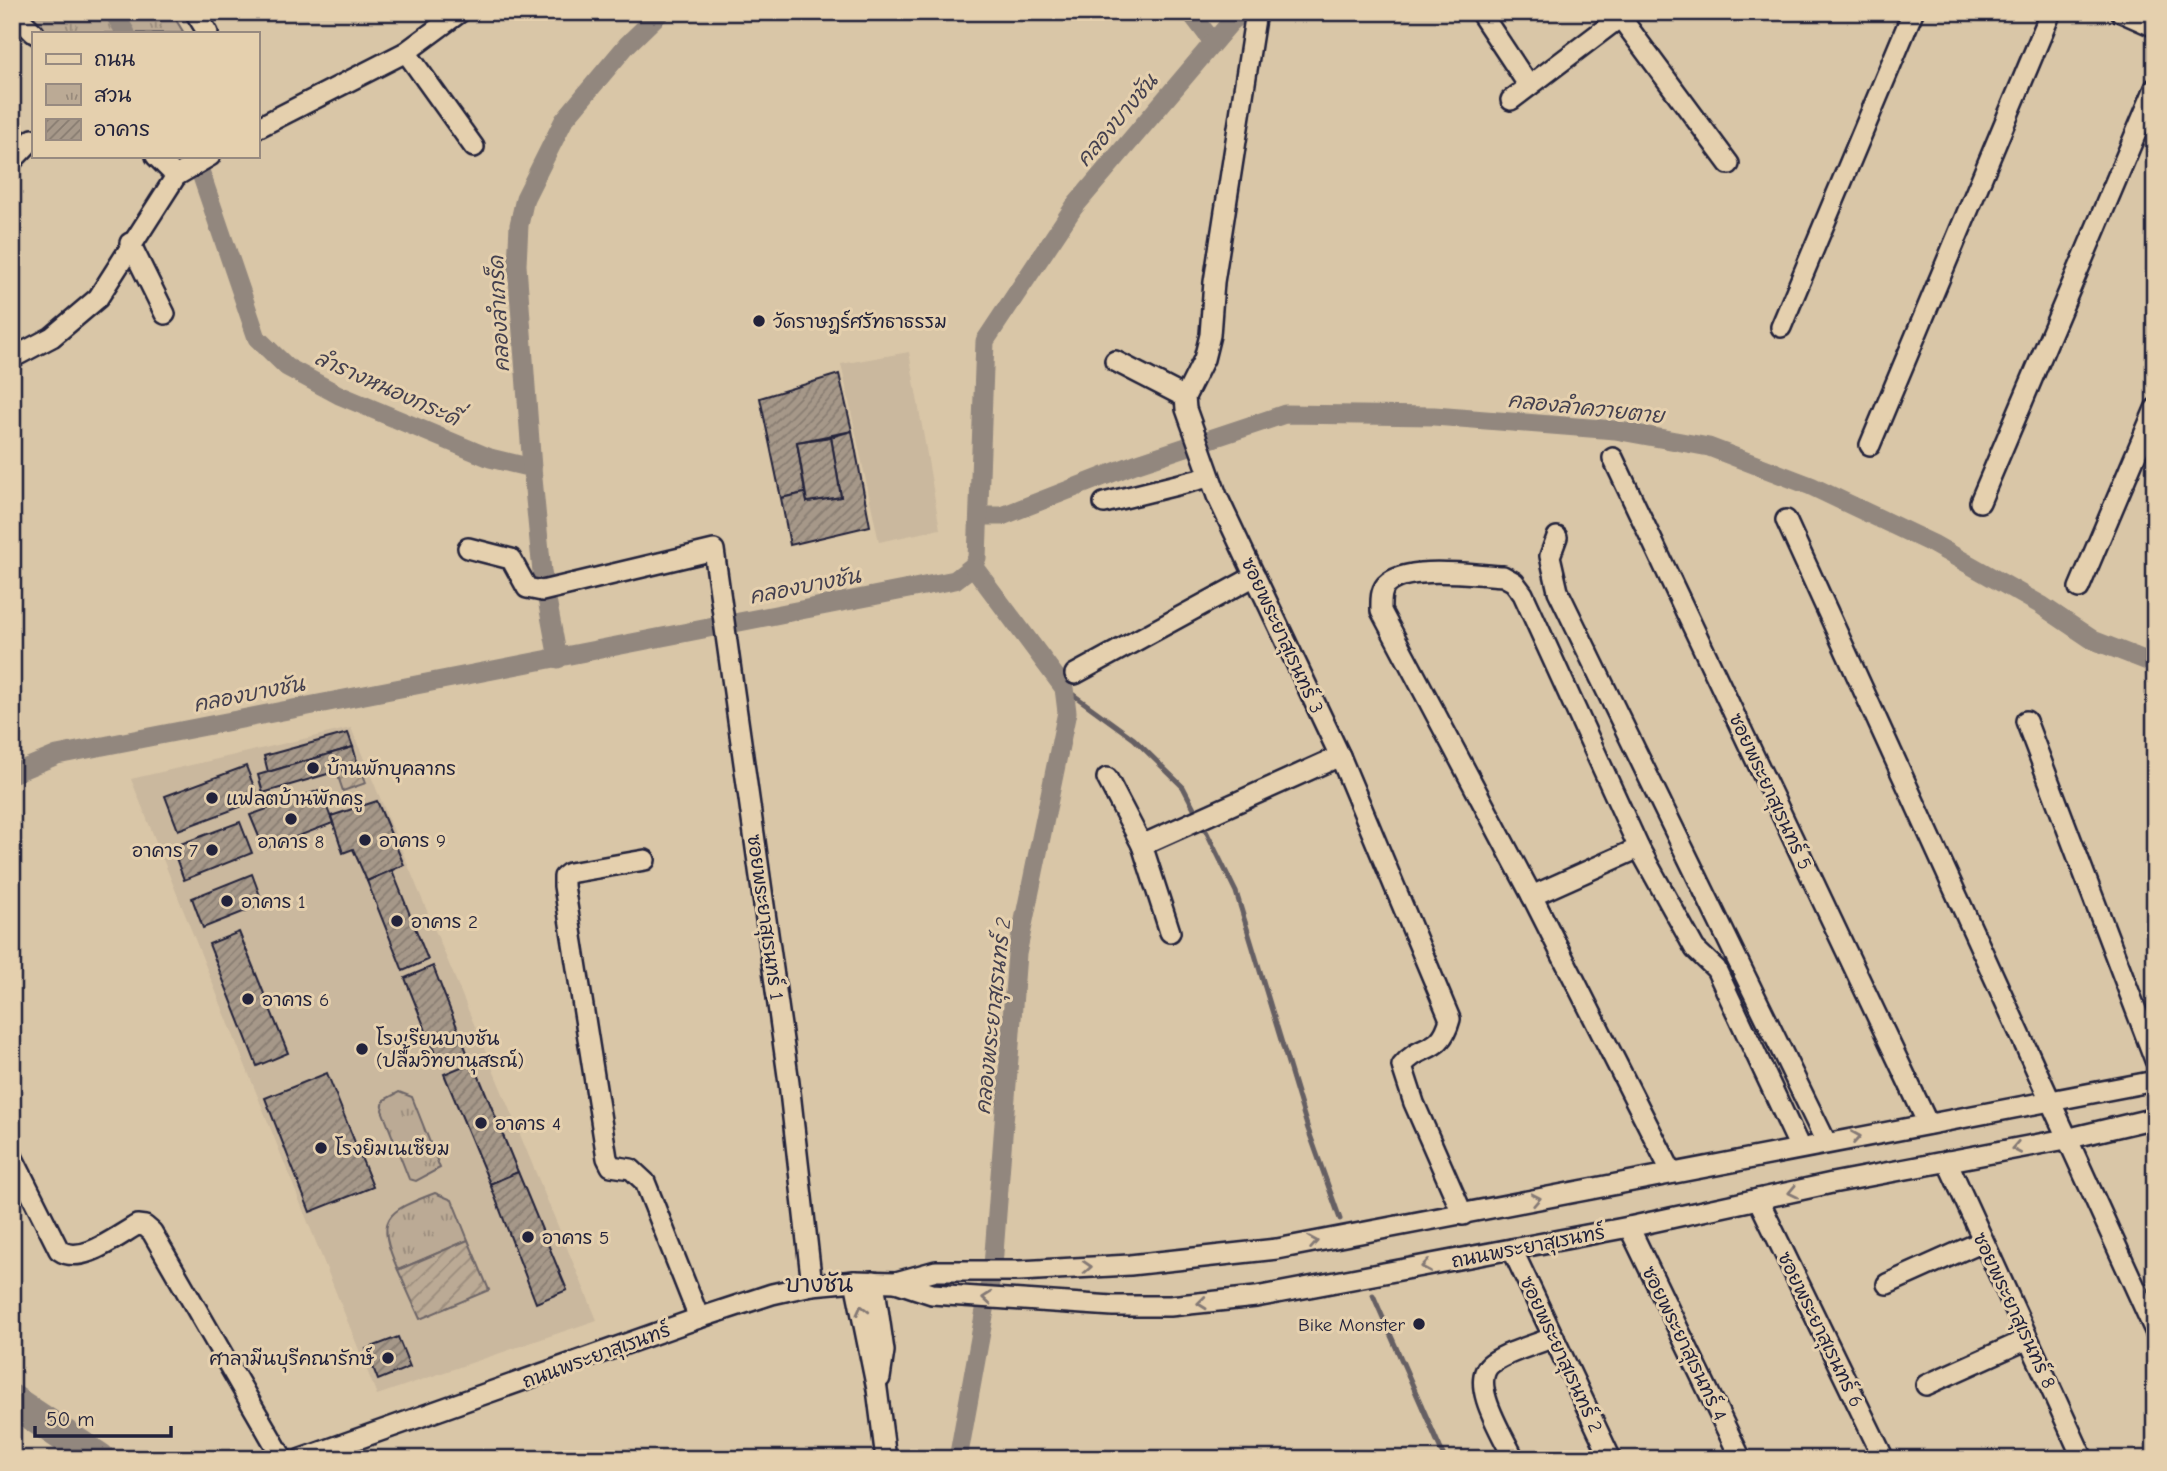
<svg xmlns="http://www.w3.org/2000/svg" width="2167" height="1471" viewBox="0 0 2167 1471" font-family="'Comic Neue','Playpen Sans Thai',sans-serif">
<defs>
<pattern id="park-tufts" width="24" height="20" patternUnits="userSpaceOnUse" patternTransform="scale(1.75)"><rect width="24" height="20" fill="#bbaa95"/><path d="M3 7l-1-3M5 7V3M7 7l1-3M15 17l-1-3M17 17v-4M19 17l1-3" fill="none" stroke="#988a7b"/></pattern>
<pattern id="garden-furrows" width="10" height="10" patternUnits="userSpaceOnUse" patternTransform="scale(1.75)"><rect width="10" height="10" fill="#bbaa95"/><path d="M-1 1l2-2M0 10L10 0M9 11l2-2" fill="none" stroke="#988a7b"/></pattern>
<pattern id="building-hatch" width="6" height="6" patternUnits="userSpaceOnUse" patternTransform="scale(1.75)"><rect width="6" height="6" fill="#a69889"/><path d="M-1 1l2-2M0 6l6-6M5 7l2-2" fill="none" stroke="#877c71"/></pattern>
</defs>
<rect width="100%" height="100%" fill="#d9c6a7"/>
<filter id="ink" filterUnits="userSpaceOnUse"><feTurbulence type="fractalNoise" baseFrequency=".0143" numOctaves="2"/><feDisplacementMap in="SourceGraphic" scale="14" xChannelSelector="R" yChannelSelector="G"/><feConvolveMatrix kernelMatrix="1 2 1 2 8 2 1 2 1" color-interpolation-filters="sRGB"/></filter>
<g filter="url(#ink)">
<g fill="#cab89e">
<path d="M909 352 940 529 879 542 841 364Z"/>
<path d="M351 728 597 1320 377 1395 131 779Z"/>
</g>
<g fill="url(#park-tufts)" stroke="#6e6668" stroke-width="2">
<path d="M12 12H171L184 33H33V46L12 27Z"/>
<path d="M399 1092 412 1097 440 1168 416 1181 409 1179 382 1110 384 1100Z"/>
<path d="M435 1193 452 1200 468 1240 398 1270C375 1218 385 1212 435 1193Z"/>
</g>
<g fill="url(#garden-furrows)" stroke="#6e6668" stroke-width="2">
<path d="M360 765 366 783 343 791 337 773Z"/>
<path d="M468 1240 489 1290 420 1319 398 1270Z"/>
</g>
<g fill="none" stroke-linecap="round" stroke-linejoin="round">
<g stroke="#655f63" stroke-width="5">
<path d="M1064 688 1134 739 1183 787 1208 835 1236 892 1308 1129 1340 1219"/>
<path d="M1373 1295 1445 1459"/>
</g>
<g stroke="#92877e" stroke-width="19">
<path d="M113 12 126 33"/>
<path d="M1190 12 1213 42"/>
<path d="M195 156 257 338 287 367 339 395 490 458 532 468"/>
<path d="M979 516H1002L1135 464 1285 414 1434 416 1615 430 1709 447 1811 486 1933 544 2041 605 2093 640 2155 664"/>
<path d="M558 659 542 572 532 468 517 265 519 225 525 198 564 120 627 45 661 12"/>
<path d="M12 774 57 755 955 580 973 566 977 558 985 341 1074 207 1230 23 1243 12"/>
<path d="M958 1459 993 1266 1017 954 1067 712 1064 688 973 566"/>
</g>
<path stroke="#92877e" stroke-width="33" d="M12 1401 99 1459"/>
</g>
<g fill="url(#building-hatch)" stroke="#22223b" stroke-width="2">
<path d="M839 374 852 431 797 442 805 493 781 498 760 398Z"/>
<path d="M852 431 870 526 790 545 781 498 805 493 807 502 841 497 831 437Z"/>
<path d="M831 437 841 497 807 502 797 442Z"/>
<path d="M348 733 353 747 268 772 264 756Z"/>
<path d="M353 747 358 765 263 793 258 775Z"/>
<path d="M246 766 259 800 178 830 165 796Z"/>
<path d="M320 790 333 823 264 849 250 815Z"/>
<path d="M377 801 404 865 367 881 353 849 343 853 331 816Z"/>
<path d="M240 822 252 853 184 880 172 847Z"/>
<path d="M392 870 428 960 403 971 367 881Z"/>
<path d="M252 874 263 904 203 928 192 898Z"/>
<path d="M239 932 288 1053 257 1066 209 944Z"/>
<path d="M433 966 468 1055 440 1066 405 978Z"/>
<path d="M473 1062 518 1172 490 1184 444 1074Z"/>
<path d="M327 1073 373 1187 310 1212 265 1098Z"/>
<path d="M518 1172 567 1290 536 1303 490 1184Z"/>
<path d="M398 1337 410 1367 378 1380 366 1349Z"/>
</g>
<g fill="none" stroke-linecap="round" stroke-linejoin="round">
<g stroke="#22223b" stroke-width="24">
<g id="minor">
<path d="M13 12 34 33"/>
<path d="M195 12 208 33"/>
<path d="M1256 12 1214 282 1210 335 1204 359 1185 397 1186 409 1217 496 1340 756 1450 1019C1440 1056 1421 1042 1402 1066L1414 1103 1463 1215"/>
<path d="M1480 12 1529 86"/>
<path d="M2121 12 2155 27"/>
<path d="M1621 18 1729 164"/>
<path d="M406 52 474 147"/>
<path d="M1511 100 1627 12"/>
<path d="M257 128 406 52 460 12"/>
<path d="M156 156 176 176"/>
<path d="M12 161 33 139"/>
<path d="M130 243 165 314"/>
<path d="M1781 327 1913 12"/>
<path d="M12 358 52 337 98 298 176 176 210 156"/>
<path d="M1115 361 1185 397"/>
<path d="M1870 445 2051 12"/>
<path d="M1613 458 1928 1124"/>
<path d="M1980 502 2155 88"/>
<path d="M1104 503 1209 477"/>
<path d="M1786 520 2155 1331"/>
<path d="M1557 537 1550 556 1558 591 1826 1142"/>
<path d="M468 548 511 559 527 588 542 591 714 550 789 1083 812 1285"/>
<path d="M2079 588 2155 409"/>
<path d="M1075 674 1255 576"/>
<path d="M2026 721 2155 1060"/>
<path d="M1107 778 1142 845"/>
<path d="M645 860 569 873 564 877V886L607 1158 611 1166 631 1169 645 1182 699 1318"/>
<path d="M1532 896 1639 848"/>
<path d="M1170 932 1142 845 1340 756"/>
<path d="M12 1156 59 1250C81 1266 117 1236 137 1225L145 1226 152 1232 283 1459"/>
<path d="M1947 1161 2083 1459"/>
<path d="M1672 1173 1532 896 1381 611C1381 602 1380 592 1386 585 1406 564 1476 575 1503 576L1514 582 1523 594 1639 848 1695 949 1716 969 1800 1148"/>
<path d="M1758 1199 1884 1459"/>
<path d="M1629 1227 1741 1459"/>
<path d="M1512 1249 1611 1459"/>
<path d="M855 1281 877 1389 886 1459"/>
<path d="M874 1281 884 1351 880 1378"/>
<path d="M896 1282 932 1294 1113 1306H1170L1256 1297 1629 1227 1832 1183 2066 1139 2155 1118"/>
<path d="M1887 1284 1983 1241"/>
<path d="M1926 1385 2028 1339"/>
<path d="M301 1459 699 1318 772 1294 812 1285 855 1281 896 1282 936 1271H1019L1130 1265 1277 1249 2155 1081"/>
<path d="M1514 1459C1504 1437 1467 1381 1492 1363 1509 1351 1535 1345 1554 1337"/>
</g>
</g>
<use href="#minor" stroke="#e5d0ae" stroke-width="19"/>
</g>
<defs><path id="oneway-chevron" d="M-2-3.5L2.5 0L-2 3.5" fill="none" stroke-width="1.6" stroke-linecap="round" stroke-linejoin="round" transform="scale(1.75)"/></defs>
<g stroke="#847974">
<use href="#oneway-chevron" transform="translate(1856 1137) rotate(-10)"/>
<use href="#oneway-chevron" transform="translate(2016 1148) rotate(169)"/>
<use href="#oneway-chevron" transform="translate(1793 1192) rotate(168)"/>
<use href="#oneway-chevron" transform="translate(1536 1199) rotate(-11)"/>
<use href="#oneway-chevron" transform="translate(1313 1242) rotate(-10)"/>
<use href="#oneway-chevron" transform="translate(1426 1266) rotate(170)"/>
<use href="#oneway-chevron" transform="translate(1087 1267) rotate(-3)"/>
<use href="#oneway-chevron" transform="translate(987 1298) rotate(-175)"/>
<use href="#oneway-chevron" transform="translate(1202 1303) rotate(174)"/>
<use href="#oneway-chevron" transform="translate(862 1310) rotate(-104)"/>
</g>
</g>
<g fill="#22223b" stroke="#e5d0ae" stroke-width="2.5">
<circle cx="759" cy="321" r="7"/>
<circle cx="313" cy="768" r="7"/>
<circle cx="212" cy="798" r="7"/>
<circle cx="291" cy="819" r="7"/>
<circle cx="365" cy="840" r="7"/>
<circle cx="212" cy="850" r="7"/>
<circle cx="227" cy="901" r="7"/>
<circle cx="397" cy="921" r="7"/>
<circle cx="248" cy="999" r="7"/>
<circle cx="362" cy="1049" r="7"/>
<circle cx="481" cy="1123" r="7"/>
<circle cx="321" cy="1148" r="7"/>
<circle cx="528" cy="1237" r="7"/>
<circle cx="1419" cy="1324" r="7"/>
<circle cx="388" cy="1358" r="7"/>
</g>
<g text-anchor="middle" stroke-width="6" stroke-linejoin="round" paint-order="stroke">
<g font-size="19" fill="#22223b" stroke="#e5d0ae" text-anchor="start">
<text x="773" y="328">วัดราษฎร์ศรัทธาธรรม</text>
<text x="327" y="775">บ้านพักบุคลากร</text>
<text x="226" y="805">แฟลตบ้านพักครู</text>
<text x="379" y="847">อาคาร 9</text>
<text x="291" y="848" text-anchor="middle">อาคาร 8</text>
<text x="198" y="857" text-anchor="end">อาคาร 7</text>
<text x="241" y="908">อาคาร 1</text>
<text x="411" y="928">อาคาร 2</text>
<text x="262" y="1006">อาคาร 6</text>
<text x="376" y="1045">โรงเรียนบางชัน<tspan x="376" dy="22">(ปลื้มวิทยานุสรณ์)</tspan></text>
<text x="495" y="1130">อาคาร 4</text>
<text x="335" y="1155">โรงยิมเนเซียม</text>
<text x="542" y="1244">อาคาร 5</text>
<text x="1405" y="1331" text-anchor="end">Bike Monster</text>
<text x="374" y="1365" text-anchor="end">ศาลามีนบุรีคณารักษ์</text>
</g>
<g font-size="19" fill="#22223b" stroke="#e5d0ae">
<text transform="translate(1283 635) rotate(65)" y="7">ซอยพระยาสุเรนทร์ 3</text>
<text transform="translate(1771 791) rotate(65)" y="7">ซอยพระยาสุเรนทร์ 5</text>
<text transform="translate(766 917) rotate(82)" y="7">ซอยพระยาสุเรนทร์ 1</text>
<text transform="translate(1528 1246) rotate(-11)" y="7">ถนนพระยาสุเรนทร์</text>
<text transform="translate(2015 1310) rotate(65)" y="7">ซอยพระยาสุเรนทร์ 8</text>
<text transform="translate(1821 1329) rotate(64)" y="7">ซอยพระยาสุเรนทร์ 6</text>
<text transform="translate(1685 1343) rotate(64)" y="7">ซอยพระยาสุเรนทร์ 4</text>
<text transform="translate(1562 1354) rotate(65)" y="7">ซอยพระยาสุเรนทร์ 2</text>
<text transform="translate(596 1355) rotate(-20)" y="7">ถนนพระยาสุเรนทร์</text>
</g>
<g font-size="21" font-style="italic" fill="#44404f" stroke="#e5d0ae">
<text transform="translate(1117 120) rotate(-50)" y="7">คลองบางชัน</text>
<text transform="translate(499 314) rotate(-93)" y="7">คลองลำเกร็ด</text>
<text transform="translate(387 388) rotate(24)" y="7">ลำรางหนองกระดี่</text>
<text transform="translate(1586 408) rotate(6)" y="7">คลองลำควายตาย</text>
<text transform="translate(805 586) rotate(-11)" y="7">คลองบางชัน</text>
<text transform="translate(249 694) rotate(-11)" y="7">คลองบางชัน</text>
<text transform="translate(993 1016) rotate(-84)" y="7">คลองพระยาสุเรนทร์ 2</text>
</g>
<g font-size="23" fill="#22223b" stroke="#e5d0ae">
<text x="819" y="1292">บางชัน</text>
</g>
</g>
<rect width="2167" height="1471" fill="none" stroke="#e5d0ae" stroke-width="42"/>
<rect x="21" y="21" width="2125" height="1429" fill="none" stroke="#22223b" stroke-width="2.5" filter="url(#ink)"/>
<rect x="32" y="32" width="228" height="126" fill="#e5d0ae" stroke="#978a80" stroke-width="2"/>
<rect x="46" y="54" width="35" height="10" fill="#e5d0ae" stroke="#978a80" stroke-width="2"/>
<text x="94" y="66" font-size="21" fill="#22223b">ถนน</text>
<rect x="46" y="84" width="35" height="21" fill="url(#park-tufts)" stroke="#978a80" stroke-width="2"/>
<text x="94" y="102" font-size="21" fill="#22223b">สวน</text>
<rect x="46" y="119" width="35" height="21" fill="url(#building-hatch)" stroke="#978a80" stroke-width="2"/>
<text x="94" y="136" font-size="21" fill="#22223b">อาคาร</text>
<path d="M35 1426v10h136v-10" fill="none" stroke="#22223b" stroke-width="3.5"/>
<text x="46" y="1426" font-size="21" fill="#22223b" stroke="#e5d0ae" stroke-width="5" paint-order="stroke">50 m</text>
</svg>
